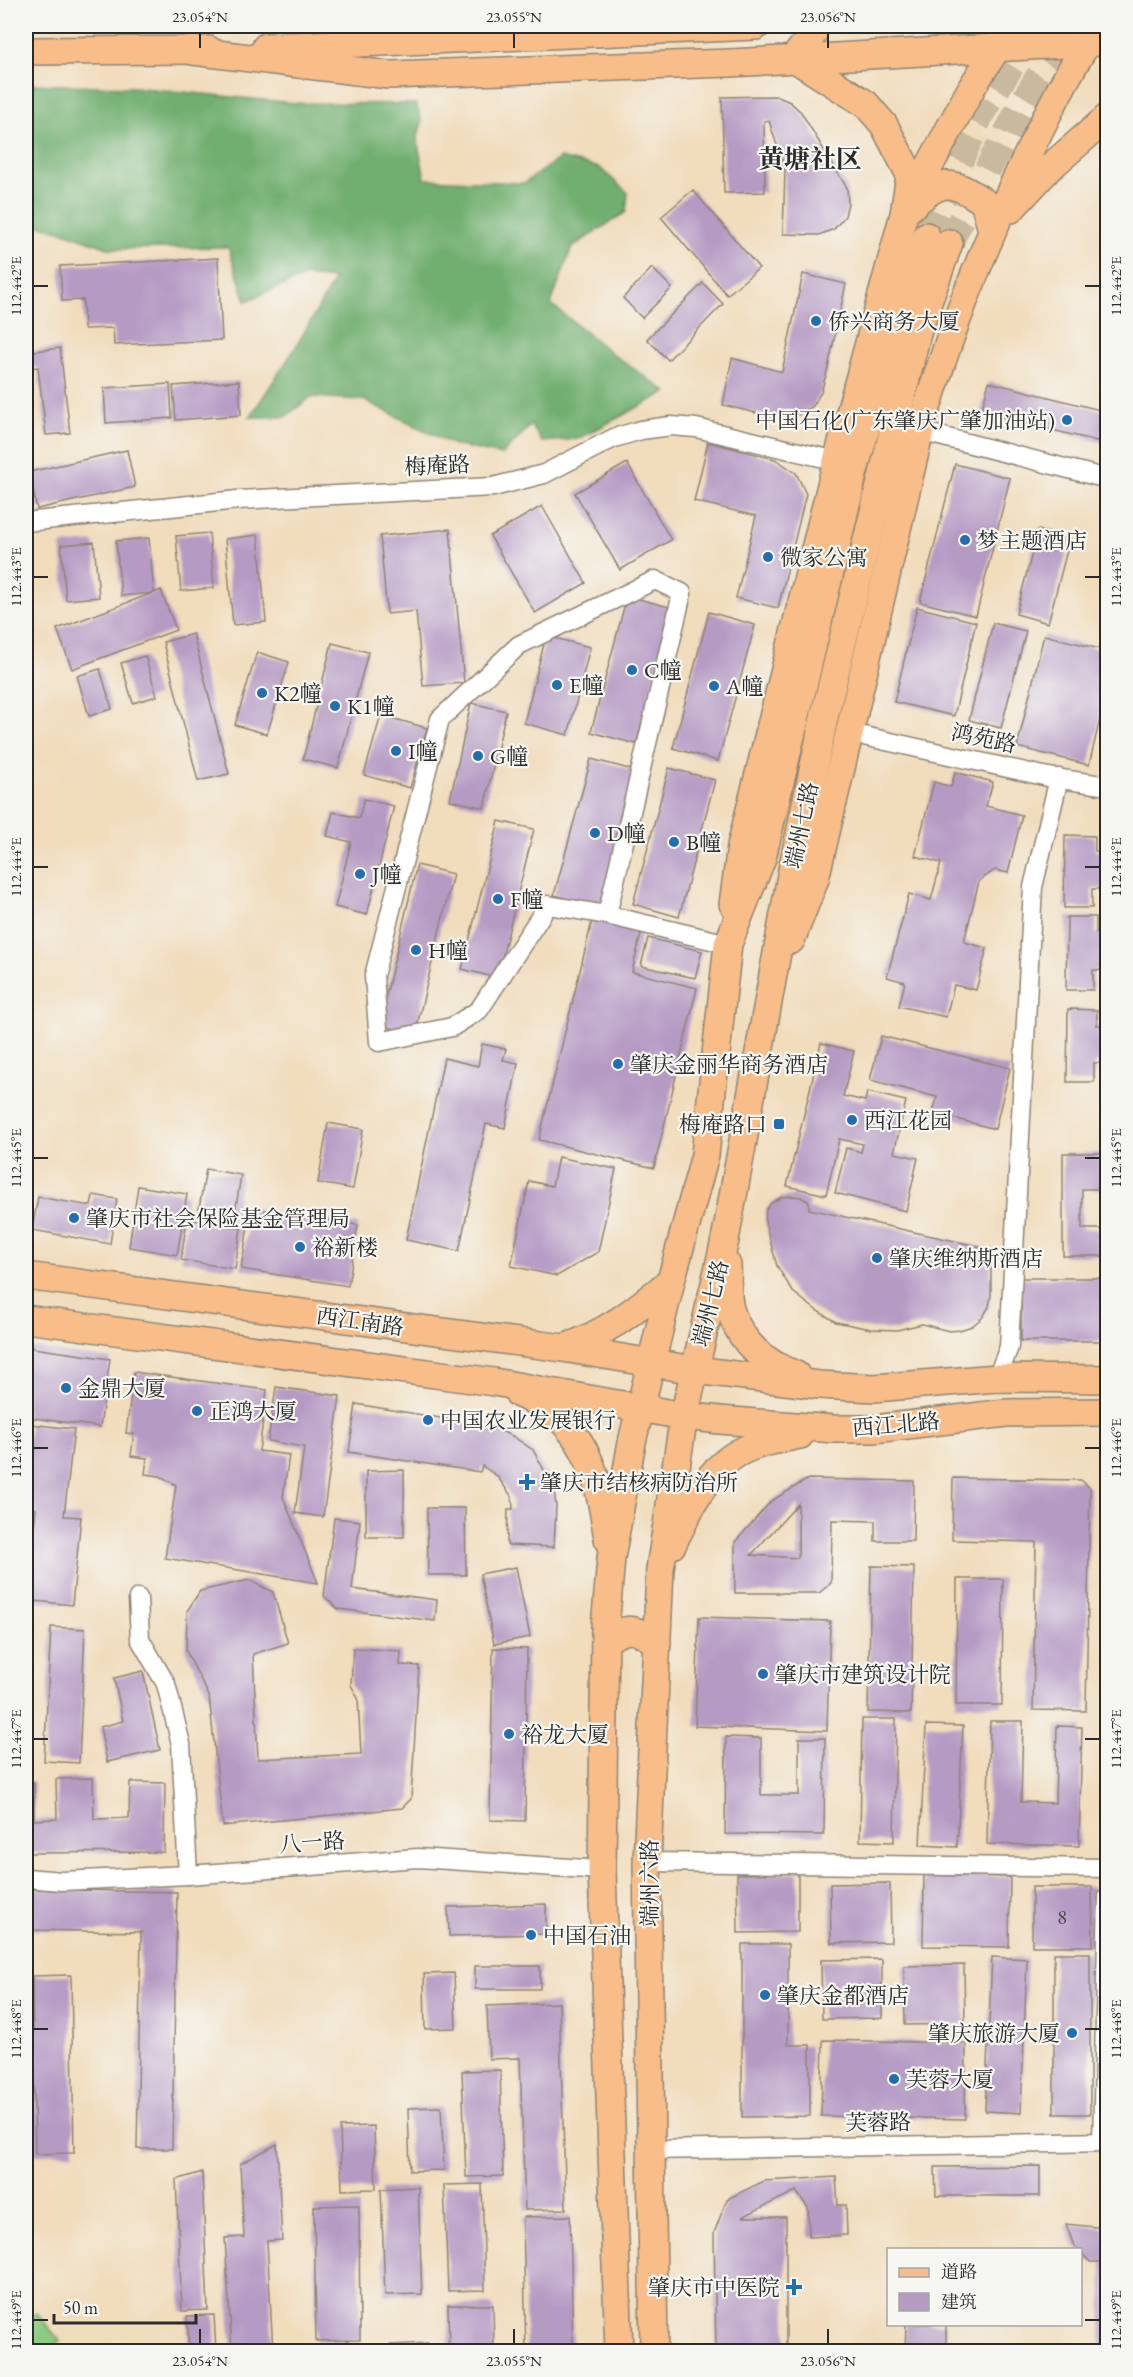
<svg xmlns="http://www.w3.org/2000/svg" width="1133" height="2377" viewBox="0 0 1133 2377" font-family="'EB Garamond','Noto Serif SC',serif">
<rect width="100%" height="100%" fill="#f6f6f2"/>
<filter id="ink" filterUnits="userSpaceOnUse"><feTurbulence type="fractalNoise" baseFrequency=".0167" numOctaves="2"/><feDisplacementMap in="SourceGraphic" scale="12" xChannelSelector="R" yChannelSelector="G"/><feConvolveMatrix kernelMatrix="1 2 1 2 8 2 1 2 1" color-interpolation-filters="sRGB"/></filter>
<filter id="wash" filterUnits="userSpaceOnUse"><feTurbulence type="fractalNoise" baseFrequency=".008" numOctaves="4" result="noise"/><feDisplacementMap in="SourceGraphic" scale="24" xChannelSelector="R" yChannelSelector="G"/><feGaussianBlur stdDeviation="1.35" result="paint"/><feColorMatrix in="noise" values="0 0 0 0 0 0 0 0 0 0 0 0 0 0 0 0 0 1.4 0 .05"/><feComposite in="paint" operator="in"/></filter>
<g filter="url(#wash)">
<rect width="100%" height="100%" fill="#f1dcbc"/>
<path fill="#8ccb82" stroke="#5c7b56" stroke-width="1.5" d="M36 2313 60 2341 47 2351H26V2322Z"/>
<path fill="#71af70" stroke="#4e6d4e" stroke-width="1.5" d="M26 84 133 87 294 103 416 104 422 122 417 139 425 179 524 183 560 158 600 168 628 193 626 212 572 247 551 304 614 355 667 392 578 439 542 442 531 425 502 455 454 445 364 400 311 397 285 417H250L294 350 335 279 305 276 246 301 228 247 111 249 64 232 26 222Z"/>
<g id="blocks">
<g fill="#b59ac4" fill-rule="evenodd">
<path d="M776 96 790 102 801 112 847 188 848 203 845 216 834 229 819 235 783 234 785 170 769 121H764L765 192 724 193 722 97Z"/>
<path d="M693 190 759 268 727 295 661 217Z"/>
<path d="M218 258 222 340 114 345 113 328 84 329 83 300 62 301 60 266Z"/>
<path d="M652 268 672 288 642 318 623 298Z"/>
<path d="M803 274 846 284 828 368 821 392 813 406 798 415 781 419 723 405 732 358 782 372Z"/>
<path d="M703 283 723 304 668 360 647 339Z"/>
<path d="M60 348 70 433 46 435 38 367 26 368V352Z"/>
<path d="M239 381 241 415 176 420 173 386Z"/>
<path d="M989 382 1108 412V444L981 412Z"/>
<path d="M170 384 172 418 106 423 104 388Z"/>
<path d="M708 442 775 459 796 473 806 494 778 608 736 598 756 516 694 501Z"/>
<path d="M127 450 135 487 37 509 29 472Z"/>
<path d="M627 463 671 540 620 570 575 493Z"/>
<path d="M955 464 1010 478 976 616 920 602Z"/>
<path d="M542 506 586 583 535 613 490 536Z"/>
<path d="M450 529 464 683 423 686 416 611 387 614 380 536Z"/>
<path d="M1038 530 1070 539 1048 623 1016 614Z"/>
<path d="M209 533 214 588 181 591 176 536Z"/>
<path d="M258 535 266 622 233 625 225 539Z"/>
<path d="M149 538 154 593 121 596 116 541Z"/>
<path d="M94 542 99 597 66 600 61 545Z"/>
<path d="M161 590 176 630 72 669 57 629Z"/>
<path d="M627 596 673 608 636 744 591 732Z"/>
<path d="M917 607 976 622 954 716 894 702Z"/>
<path d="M709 612 755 625 718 761 673 748Z"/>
<path d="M993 623 1026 631 1001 728 969 720Z"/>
<path d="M193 634 229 774 198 781 163 642Z"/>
<path d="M1044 635 1108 651V686L1089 765 1017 747Z"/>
<path d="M546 636 590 647 568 735 524 723Z"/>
<path d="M332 643 368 652 338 768 303 759Z"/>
<path d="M257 652 289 662 267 734 235 725Z"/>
<path d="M145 656 157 696 133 703 121 663Z"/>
<path d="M100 669 112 709 89 716 77 676Z"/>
<path d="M471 703 506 711 484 808 450 800Z"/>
<path d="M381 715 427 728 410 788 364 775Z"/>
<path d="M591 759 637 771 600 907 554 895Z"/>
<path d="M669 768 715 780 679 917 633 904Z"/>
<path d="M955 772 993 782 986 806 1022 815 1008 873 995 870 979 881 964 942 987 948 976 990 954 985 946 1017 899 1006 905 982 887 977 909 894 931 900 941 863 915 856 934 782 951 787Z"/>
<path d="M364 799 394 806 367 915 335 907 351 842 327 836 333 812 359 818Z"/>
<path d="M499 821 534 829 497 978 462 969Z"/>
<path d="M1065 835 1095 836V851H1103V840H1108V909H1105V889H1092V908H1064Z"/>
<path d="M417 865 453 874 415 1034 379 1025Z"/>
<path d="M593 917 642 929 632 972 697 988 654 1168 539 1140Z"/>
<path d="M1067 917H1096V933H1105V922H1108V971L1093 970V990H1066Z"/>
<path d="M648 938 702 951 695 978 641 966Z"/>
<path d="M1068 1009 1097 1010V1025H1108V1063H1094V1082H1067Z"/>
<path d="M881 1036 1010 1068 995 1129 933 1113 937 1097 870 1080Z"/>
<path d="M821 1043 854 1051 843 1096 865 1101 867 1092 906 1101 894 1153 918 1158 906 1211 835 1193 846 1148 861 1152 863 1144 839 1139 826 1195 787 1186Z"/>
<path d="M482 1044 506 1049 503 1060 518 1063 505 1128 486 1124 459 1251 406 1240 444 1058 478 1066Z"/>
<path d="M328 1123 363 1129 353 1189 318 1183Z"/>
<path d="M1063 1153H1108V1189H1082V1229H1108V1256H1063Z"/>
<path d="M558 1157 616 1169 598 1252 557 1276 511 1266 529 1181 552 1186Z"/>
<path d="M206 1169 241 1175 234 1220 198 1214Z"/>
<path d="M138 1186 187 1194 177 1255 129 1247Z"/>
<path d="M93 1195 117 1199 110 1244 32 1230 38 1197 91 1206Z"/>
<path d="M793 1196 801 1197 809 1202V1209L982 1247 991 1260V1295L989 1307 982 1318 972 1326 960 1330 949 1331 922 1324 897 1330 871 1329 836 1322 816 1310 793 1292 777 1266 765 1222 766 1210 771 1203 782 1197Z"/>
<path d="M251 1208 358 1225 348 1286 241 1269Z"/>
<path d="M187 1219 241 1228 235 1269 181 1260Z"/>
<rect x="1021" y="1278" width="87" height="63"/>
<path d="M26 1347 110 1359 100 1427 26 1417Z"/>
<path d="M134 1372 267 1390 259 1451 289 1455 283 1497 318 1583 165 1558 176 1485 160 1476 145 1474 147 1458 131 1456 134 1434 126 1433Z"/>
<path d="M276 1387 340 1396 323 1517 295 1513 304 1447 268 1441Z"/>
<path d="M356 1404 489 1426 512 1436 533 1450 554 1488 556 1506 554 1547 507 1545 508 1509H513L512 1497 497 1476 482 1466 480 1472 349 1452Z"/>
<path d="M30 1424 74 1429 64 1516 81 1517 72 1605 26 1600 36 1509 26 1508V1461Z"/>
<path d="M404 1470V1537H366V1471Z"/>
<path d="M953 1478 1081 1480 1090 1488 1086 1711 1033 1710 1036 1542 952 1540Z"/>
<path d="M808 1479 914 1481 913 1541H875V1521L832 1520 831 1583 819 1593H735V1542L771 1501ZM798 1504V1558L751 1555Z"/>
<path d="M427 1508H465L466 1575H428Z"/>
<path d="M334 1518 360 1521 352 1589 437 1600 435 1621 338 1609 324 1596Z"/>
<path d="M871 1566 914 1567 911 1713 868 1712Z"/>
<path d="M516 1567 530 1637 494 1644 480 1574Z"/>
<path d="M957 1579H1003L1002 1705H956Z"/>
<path d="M249 1580 273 1592 288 1643 253 1654 258 1759 361 1754 358 1698 351 1685 353 1648 401 1651 400 1665 419 1666 411 1799 402 1808 223 1826 209 1696 186 1651 187 1611 200 1591Z"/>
<path d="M699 1617 830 1621 827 1731 695 1726Z"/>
<path d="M51 1627 85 1629 79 1763 44 1761Z"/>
<path d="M493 1648 527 1649 525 1821 490 1820Z"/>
<path d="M143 1671 160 1750 107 1762 100 1727 123 1721 114 1678Z"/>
<path d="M862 1719H896L894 1842 860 1841Z"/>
<path d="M990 1721H1023L1021 1802 1055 1803 1057 1726 1082 1727 1079 1846 987 1844Z"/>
<path d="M926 1725 963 1726 957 1847 920 1845Z"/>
<path d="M726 1737 761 1738V1795H799V1738H825L824 1835 725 1834Z"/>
<path d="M93 1778 94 1819 129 1818 130 1782 165 1783 164 1852 26 1853V1782H34V1820L57 1819 56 1779Z"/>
<path d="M798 1873V1932L738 1933 737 1874Z"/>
<path d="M924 1875 1010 1877 1009 1947 923 1946Z"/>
<path d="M890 1883 891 1942 831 1943 830 1884Z"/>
<path d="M1032 1887H1092L1093 1946H1032Z"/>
<path d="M26 1889 177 1892 172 2149H137L141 1932 26 1930Z"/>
<path d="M546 1904V1934L449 1936 448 1907Z"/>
<path d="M742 1944H788V2045H810V2116L742 2117Z"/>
<rect x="1054" y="1953" width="36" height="161"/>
<path d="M992 1957 1027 1959 1021 2113 985 2111Z"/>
<path d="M882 1959V2018L822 2019 821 1960Z"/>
<path d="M964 1965 965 2024 905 2025 904 1966Z"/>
<rect x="475" y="1966" width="65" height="23"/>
<path d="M454 1973 456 2028 425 2029 424 1974Z"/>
<path d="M71 1975 74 2153 35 2154 32 1976Z"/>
<path d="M559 2003 566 2209 525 2210 520 2058 489 2059 487 2006Z"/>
<path d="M823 2040 966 2043 965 2119 821 2116Z"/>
<path d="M500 2070 503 2176 466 2177 462 2071Z"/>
<path d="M441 2107 444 2170 410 2171 408 2108Z"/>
<path d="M374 2126 376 2189 342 2190 340 2127Z"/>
<path d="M277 2144 282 2240 267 2241 273 2352H232L225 2238 244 2237 240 2164Z"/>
<path d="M1040 2166V2196H936L935 2167Z"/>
<path d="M202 2172 208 2310 182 2311 176 2180Z"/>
<path d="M836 2177 838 2205H846L847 2235 809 2237 808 2208 796 2191 742 2217H786V2352H716L714 2233 727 2199 764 2181Z"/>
<path d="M482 2184 485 2290 448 2291 444 2185Z"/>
<path d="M418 2187 422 2294 385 2295 381 2189Z"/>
<path d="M359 2205 360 2340 316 2341 314 2206Z"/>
<path d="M570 2216 573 2352H526L523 2217Z"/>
<path d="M1106 2218 1108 2352H1101L1102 2262H1090L1080 2252V2250L1074 2246 1066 2224 1105 2228Z"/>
<path d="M448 2305H493L494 2352H449Z"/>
<path d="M214 2315 216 2352H189L187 2316Z"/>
<path d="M906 2324H946V2352H905Z"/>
<path d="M428 2343V2352H391L390 2345Z"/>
</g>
</g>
</g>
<g filter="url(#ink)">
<use href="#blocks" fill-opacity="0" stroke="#8e8474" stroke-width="1.5"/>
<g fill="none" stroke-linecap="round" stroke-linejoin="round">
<g stroke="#c9b99f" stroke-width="27" stroke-dasharray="27 14" stroke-linecap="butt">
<path d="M926 236 981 114 1036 26"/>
<path d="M949 243 1023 102 1070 26"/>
</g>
<g stroke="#8e8474" stroke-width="21">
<g id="minor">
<path d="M920 431 1108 479"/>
<path d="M26 522 238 500 493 487 544 474 614 438 641 430 671 426 696 428 837 461"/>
<path d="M850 733 1048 777 1108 786"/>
<path d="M607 915 682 593 655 580 519 645 440 719 374 976 379 1042 452 1027 479 1010 548 905 607 915 728 944"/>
<path d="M997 1378 1009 1347 1033 887 1059 778"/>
<path d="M138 1598 140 1639 166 1684 181 1744 188 1875"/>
<path d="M647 1862 1108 1868"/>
<path d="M26 1878 62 1881 188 1875 418 1858 602 1870"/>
<path d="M1102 2142 1108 1896"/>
<path d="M650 2150 1108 2142"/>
</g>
</g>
<g stroke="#8e8474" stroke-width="30">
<g id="primary">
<path d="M266 47 756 26"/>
<path d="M26 51 209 50"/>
<path d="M193 51 389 75 730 63 1099 42"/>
<path d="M794 58 813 34V26"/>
<path d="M910 202 972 87 1011 26"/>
<path d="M910 208C941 179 949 178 984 202L992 230"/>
<path d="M1011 209 1048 169 1108 117"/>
<path d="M733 904 741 846 837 461 904 214 910 175 884 125 866 104 794 58"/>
<path d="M791 940 815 879 920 431C947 338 982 250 1024 162 1047 115 1069 69 1098 26"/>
<path d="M727 1265C728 1279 726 1298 731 1312 742 1345 765 1363 796 1375"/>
<path d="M26 1276 563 1348 694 1370 819 1385 874 1388 997 1378 1108 1379"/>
<path d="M26 1319 494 1382 684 1416 720 1420 834 1429H874L1006 1413 1108 1412"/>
<path d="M564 1348C609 1332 635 1310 671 1281"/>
<path d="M519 1394C529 1399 540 1402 548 1408 592 1442 600 1488 608 1539"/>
<path d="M672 1545C691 1507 708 1463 751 1447 767 1441 784 1438 800 1435"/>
<path d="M605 1641C628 1626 634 1627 657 1643"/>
<path d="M619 2352 602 1870 605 1628 611 1558 632 1442 671 1281 705 1155 728 944 762 858 854 471 889 344 926 236"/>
<path d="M654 2352 647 1862 660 1569 684 1416 725 1240 792 870 824 718 917 333 949 243"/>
</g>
</g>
<use href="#minor" stroke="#fff" stroke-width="18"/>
<use href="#primary" stroke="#f8bd88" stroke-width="27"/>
</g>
</g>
<path fill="none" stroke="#2b2b2b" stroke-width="2" d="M200 33V48M514 33V48M828 33V48M33 286H48M1085 286H1100M33 577H48M1085 577H1100M33 867H48M1085 867H1100M33 1158H48M1085 1158H1100M33 1448H48M1085 1448H1100M33 1739H48M1085 1739H1100M33 2029H48M1085 2029H1100M33 2320H48M1085 2320H1100M200 2329V2344M514 2329V2344M828 2329V2344"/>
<g fill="#1f6fb2" stroke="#f6f6f2" stroke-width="2">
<circle cx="816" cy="321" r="6"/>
<circle cx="1067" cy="420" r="6"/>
<circle cx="965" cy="540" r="6"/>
<circle cx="768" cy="557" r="6"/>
<circle cx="632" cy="670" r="6"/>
<circle cx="557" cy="685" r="6"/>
<circle cx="714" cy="686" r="6"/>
<circle cx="262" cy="693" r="6"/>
<circle cx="335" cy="706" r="6"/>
<circle cx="396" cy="751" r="6"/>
<circle cx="478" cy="756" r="6"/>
<circle cx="595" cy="833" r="6"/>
<circle cx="674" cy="842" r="6"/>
<circle cx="360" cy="874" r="6"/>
<circle cx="498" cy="899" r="6"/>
<circle cx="416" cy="950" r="6"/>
<circle cx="618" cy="1064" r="6"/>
<circle cx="852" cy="1120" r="6"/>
<rect x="773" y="1118" width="12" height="12" rx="3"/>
<circle cx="74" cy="1218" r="6"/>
<circle cx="300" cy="1247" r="6"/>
<circle cx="877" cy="1258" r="6"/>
<circle cx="66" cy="1388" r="6"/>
<circle cx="197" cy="1411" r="6"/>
<circle cx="428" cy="1420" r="6"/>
<path d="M524 1473h6v6h6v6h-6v6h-6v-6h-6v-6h6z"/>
<circle cx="763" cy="1674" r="6"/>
<circle cx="509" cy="1734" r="6"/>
<circle cx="531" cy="1935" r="6"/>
<circle cx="765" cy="1995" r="6"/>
<circle cx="1072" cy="2033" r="6"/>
<circle cx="894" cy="2079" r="6"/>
<path d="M791 2278h6v6h6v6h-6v6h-6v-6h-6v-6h6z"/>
</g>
<g text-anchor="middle" stroke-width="4.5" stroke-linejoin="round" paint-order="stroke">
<g font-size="20" fill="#4e4751">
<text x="1062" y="1924">8</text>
</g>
<g font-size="22" fill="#2b2b2b" stroke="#f6f6f2" text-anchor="start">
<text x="828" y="329">侨兴商务大厦</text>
<text x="1055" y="428" text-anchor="end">中国石化(广东肇庆广肇加油站)</text>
<text x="977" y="548">梦主题酒店</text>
<text x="780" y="565">微家公寓</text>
<text x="644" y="678">C幢</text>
<text x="569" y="693">E幢</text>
<text x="726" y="694">A幢</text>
<text x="274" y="701">K2幢</text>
<text x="347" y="714">K1幢</text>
<text x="408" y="759">I幢</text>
<text x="490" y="764">G幢</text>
<text x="607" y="841">D幢</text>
<text x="686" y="850">B幢</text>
<text x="372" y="882">J幢</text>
<text x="510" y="907">F幢</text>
<text x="428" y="958">H幢</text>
<text x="630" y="1072">肇庆金丽华商务酒店</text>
<text x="864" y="1128">西江花园</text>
<text x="767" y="1132" text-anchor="end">梅庵路口</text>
<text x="86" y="1226">肇庆市社会保险基金管理局</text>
<text x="312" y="1255">裕新楼</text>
<text x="889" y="1266">肇庆维纳斯酒店</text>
<text x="78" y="1396">金鼎大厦</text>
<text x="209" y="1419">正鸿大厦</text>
<text x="440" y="1428">中国农业发展银行</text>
<text x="540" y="1490">肇庆市结核病防治所</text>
<text x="775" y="1682">肇庆市建筑设计院</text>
<text x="521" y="1742">裕龙大厦</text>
<text x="543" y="1943">中国石油</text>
<text x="777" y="2003">肇庆金都酒店</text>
<text x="1060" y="2041" text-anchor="end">肇庆旅游大厦</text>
<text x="906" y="2087">芙蓉大厦</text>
<text x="780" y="2295" text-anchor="end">肇庆市中医院</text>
</g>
<g font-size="22" fill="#2b2b2b" stroke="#f6f6f2">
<text transform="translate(437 465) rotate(-3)" y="8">梅庵路</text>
<text transform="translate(984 738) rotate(12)" y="8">鸿苑路</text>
<text transform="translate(801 825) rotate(-78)" y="8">端州七路</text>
<text transform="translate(710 1303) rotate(-76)" y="8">端州七路</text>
<text transform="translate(360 1321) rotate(8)" y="8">西江南路</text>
<text transform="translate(896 1424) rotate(-5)" y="8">西江北路</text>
<text transform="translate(312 1842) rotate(-4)" y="8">八一路</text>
<text transform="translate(649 1883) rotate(-90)" y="8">端州六路</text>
<text transform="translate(878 2122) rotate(-1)" y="8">芙蓉路</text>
</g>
<g font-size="26" font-weight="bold" fill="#2b2b2b" stroke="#f6f6f2">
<text x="810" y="168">黄塘社区</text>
</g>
</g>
<rect width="1133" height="2377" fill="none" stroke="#f6f6f2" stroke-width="66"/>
<rect x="887" y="2248" width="195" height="78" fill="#f6f6f2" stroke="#a5a5a2" stroke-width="1.5"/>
<rect x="899" y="2268" width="30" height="9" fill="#f8bd88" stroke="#a5a5a2" stroke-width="1.5"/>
<text x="941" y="2278" font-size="18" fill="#2b2b2b">道路</text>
<rect x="899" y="2293" width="30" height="18" fill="#b59ac4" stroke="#a5a5a2" stroke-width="1.5"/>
<text x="941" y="2308" font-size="18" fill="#2b2b2b">建筑</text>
<path d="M54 2314v9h142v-9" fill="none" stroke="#2b2b2b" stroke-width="3"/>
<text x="63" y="2314" font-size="18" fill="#2b2b2b" stroke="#f6f6f2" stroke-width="4.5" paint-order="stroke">50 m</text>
<rect x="33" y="33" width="1067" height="2311" fill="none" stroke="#2b2b2b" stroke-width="2"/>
<g font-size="15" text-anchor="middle" fill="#2b2b2b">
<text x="200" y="22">23.054°N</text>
<text x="514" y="22">23.055°N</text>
<text x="828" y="22">23.056°N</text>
<text transform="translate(1116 286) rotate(-90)" y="5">112.442°E</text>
<text transform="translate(16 286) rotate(-90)" y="5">112.442°E</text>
<text transform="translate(16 577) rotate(-90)" y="5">112.443°E</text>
<text transform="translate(1116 577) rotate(-90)" y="5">112.443°E</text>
<text transform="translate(16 867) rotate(-90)" y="5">112.444°E</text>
<text transform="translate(1116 867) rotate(-90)" y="5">112.444°E</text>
<text transform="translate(1116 1158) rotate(-90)" y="5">112.445°E</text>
<text transform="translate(16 1158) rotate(-90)" y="5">112.445°E</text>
<text transform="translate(1116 1448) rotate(-90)" y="5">112.446°E</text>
<text transform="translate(16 1448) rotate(-90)" y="5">112.446°E</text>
<text transform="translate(1116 1739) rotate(-90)" y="5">112.447°E</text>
<text transform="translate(16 1739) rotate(-90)" y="5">112.447°E</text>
<text transform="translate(16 2029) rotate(-90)" y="5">112.448°E</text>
<text transform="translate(1116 2029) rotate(-90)" y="5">112.448°E</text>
<text transform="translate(16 2320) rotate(-90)" y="5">112.449°E</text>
<text transform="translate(1116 2320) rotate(-90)" y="5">112.449°E</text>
<text x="200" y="2366">23.054°N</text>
<text x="514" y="2366">23.055°N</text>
<text x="828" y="2366">23.056°N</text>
</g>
</svg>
